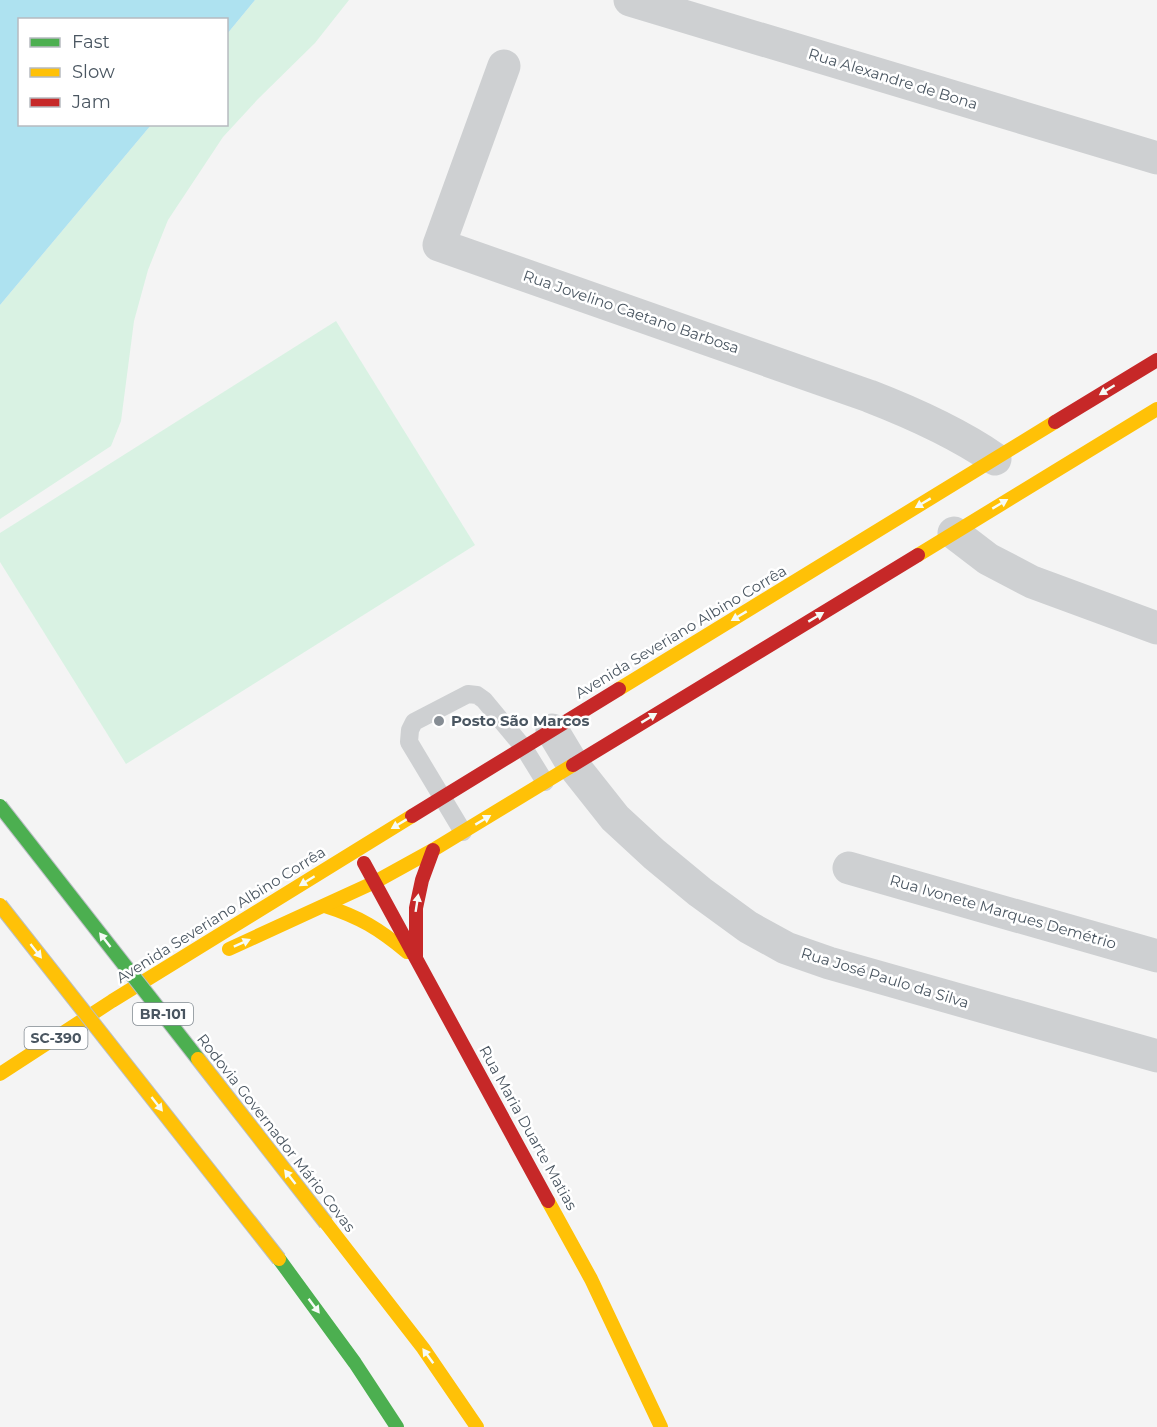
<svg xmlns="http://www.w3.org/2000/svg" width="1157" height="1427" viewBox="0 0 1157 1427" font-family="Montserrat,sans-serif">
<rect width="100%" height="100%" fill="#f4f4f4"/>
<g fill="#d9f2e3">
<path d="M255 0H349L315 43 258 99 223 137 168 220 148 270 134 321 121 421 111 446 0 519V305L151 125 226 124 227 34Z"/>
<path d="M336 321 475 545 126 764 0 562V533Z"/>
</g>
<path fill="#aee2f0" d="M0 0H255L227 34 226 20H20V124L151 125 0 305Z"/>
<g fill="none" stroke-linecap="round" stroke-linejoin="round">
<path stroke="#ced0d2" stroke-width="18" d="M463 832 409 742 410 730 414 722 468 694 477 695 484 700 524 748 545 782"/>
<g stroke="#ced0d2" stroke-width="33">
<path d="M630 0 1157 158"/>
<path d="M504 66 439 245 869 396C913 413 956 432 995 459"/>
<path d="M954 533 988 559 1032 582 1157 628"/>
<path d="M552 730 573 765 615 818 654 854 700 892 748 927 786 948 829 963 1157 1056"/>
<path d="M849 868 1157 956"/>
</g>
<path stroke="#4caf50" stroke-width="14" d="M279 1259 355 1363 397 1427"/>
<g stroke="#ffc107" stroke-width="14">
<path d="M918 555 1157 409"/>
<path d="M619 689 1055 422"/>
<path d="M325 906C360 917 379 929 407 952"/>
<path d="M229 949 375 882 433 850 573 765"/>
<path d="M0 1074 112 1001 412 816"/>
<path d="M548 1201 591 1279 661 1427"/>
<path d="M326 1223 423 1348 477 1427"/>
</g>
<g stroke="#c62828" stroke-width="14">
<path d="M1055 422 1157 360"/>
<path d="M573 765 918 555"/>
<path d="M412 816 619 689"/>
<path d="M364 863 548 1201"/>
<path d="M416 957V908L422 880 433 850"/>
</g>
<g stroke="#b9bec3" stroke-width="16" stroke-linecap="butt">
<path id="fast-bridge" d="M0 806 198 1059"/>
</g>
<g stroke="#b9bec3" stroke-width="16" stroke-linecap="butt">
<g id="slow-bridge">
<path d="M0 905 279 1259"/>
<path d="M198 1059 326 1223"/>
</g>
</g>
<use href="#fast-bridge" stroke="#4caf50" stroke-width="14"/>
<use href="#slow-bridge" stroke="#ffc107" stroke-width="14"/>
</g>
<defs><path id="oneway-solid" d="M-6-.8H1V-3.2L6.5 0L1 3.2V.8H-6Z" transform="scale(1.5)"/></defs>
<g fill="#f6fbf6">
<use href="#oneway-solid" transform="translate(1107 390) rotate(148)"/>
<use href="#oneway-solid" transform="translate(923 503) rotate(149)"/>
<use href="#oneway-solid" transform="translate(1000 504) rotate(-31)"/>
<use href="#oneway-solid" transform="translate(739 616) rotate(149)"/>
<use href="#oneway-solid" transform="translate(816 617) rotate(-31)"/>
<use href="#oneway-solid" transform="translate(649 718) rotate(-31)"/>
<use href="#oneway-solid" transform="translate(483 820) rotate(-31)"/>
<use href="#oneway-solid" transform="translate(399 824) rotate(149)"/>
<use href="#oneway-solid" transform="translate(307 881) rotate(148)"/>
<use href="#oneway-solid" transform="translate(417 903) rotate(-81)"/>
<use href="#oneway-solid" transform="translate(105 940) rotate(-128)"/>
<use href="#oneway-solid" transform="translate(242 943) rotate(-24)"/>
<use href="#oneway-solid" transform="translate(36 951) rotate(52)"/>
<use href="#oneway-solid" transform="translate(157 1104) rotate(52)"/>
<use href="#oneway-solid" transform="translate(290 1177) rotate(-128)"/>
<use href="#oneway-solid" transform="translate(314 1306) rotate(53)"/>
<use href="#oneway-solid" transform="translate(428 1356) rotate(-126)"/>
</g>
<circle fill="#868d94" stroke="#fff" stroke-width="2" cx="439" cy="721" r="6"/>
<g text-anchor="middle" stroke-width="5" stroke-linejoin="round" paint-order="stroke">
<g fill="#fff" stroke="#808990" stroke-width="1.5">
<rect x="133" y="1003" width="60" height="22" rx="4.5"/>
<rect x="24.5" y="1027" width="63" height="22" rx="4.5"/>
</g>
<g font-size="14" font-weight="bold" fill="#4a5661">
<text x="163" y="1019">BR-101</text>
<text x="56" y="1043">SC-390</text>
</g>
<g font-size="15" fill="#4a5661" stroke="#fff">
<text transform="translate(893 79) rotate(17)" y="5">Rua Alexandre de Bona</text>
<text transform="translate(631 312) rotate(19)" y="5">Rua Jovelino Caetano Barbosa</text>
<text transform="translate(681 632) rotate(-31)" y="5">Avenida Severiano Albino Corrêa</text>
<text transform="translate(1003 912) rotate(16)" y="5">Rua Ivonete Marques Demétrio</text>
<text transform="translate(221 915) rotate(-32)" y="5">Avenida Severiano Albino Corrêa</text>
<text transform="translate(885 978) rotate(17)" y="5">Rua José Paulo da Silva</text>
<text transform="translate(528 1128) rotate(61)" y="5">Rua Maria Duarte Matias</text>
<text transform="translate(276 1133) rotate(52)" y="5">Rodovia Governador Mário Covas</text>
</g>
<g font-size="15" font-weight="bold" fill="#4a5661" stroke="#fff" text-anchor="start">
<text x="451" y="726">Posto São Marcos</text>
</g>
</g>
<rect x="18" y="18" width="210" height="108" fill="#ffffff" stroke="#b7bbc0" stroke-width="1.5"/>
<rect x="30" y="38" width="30" height="9" fill="#4caf50" stroke="#b7bbc0" stroke-width="1.5"/>
<text x="72" y="48" font-size="18" fill="#4a5661">Fast</text>
<rect x="30" y="68" width="30" height="9" fill="#ffc107" stroke="#b7bbc0" stroke-width="1.5"/>
<text x="72" y="78" font-size="18" fill="#4a5661">Slow</text>
<rect x="30" y="98" width="30" height="9" fill="#c62828" stroke="#b7bbc0" stroke-width="1.5"/>
<text x="72" y="108" font-size="18" fill="#4a5661">Jam</text>
</svg>
